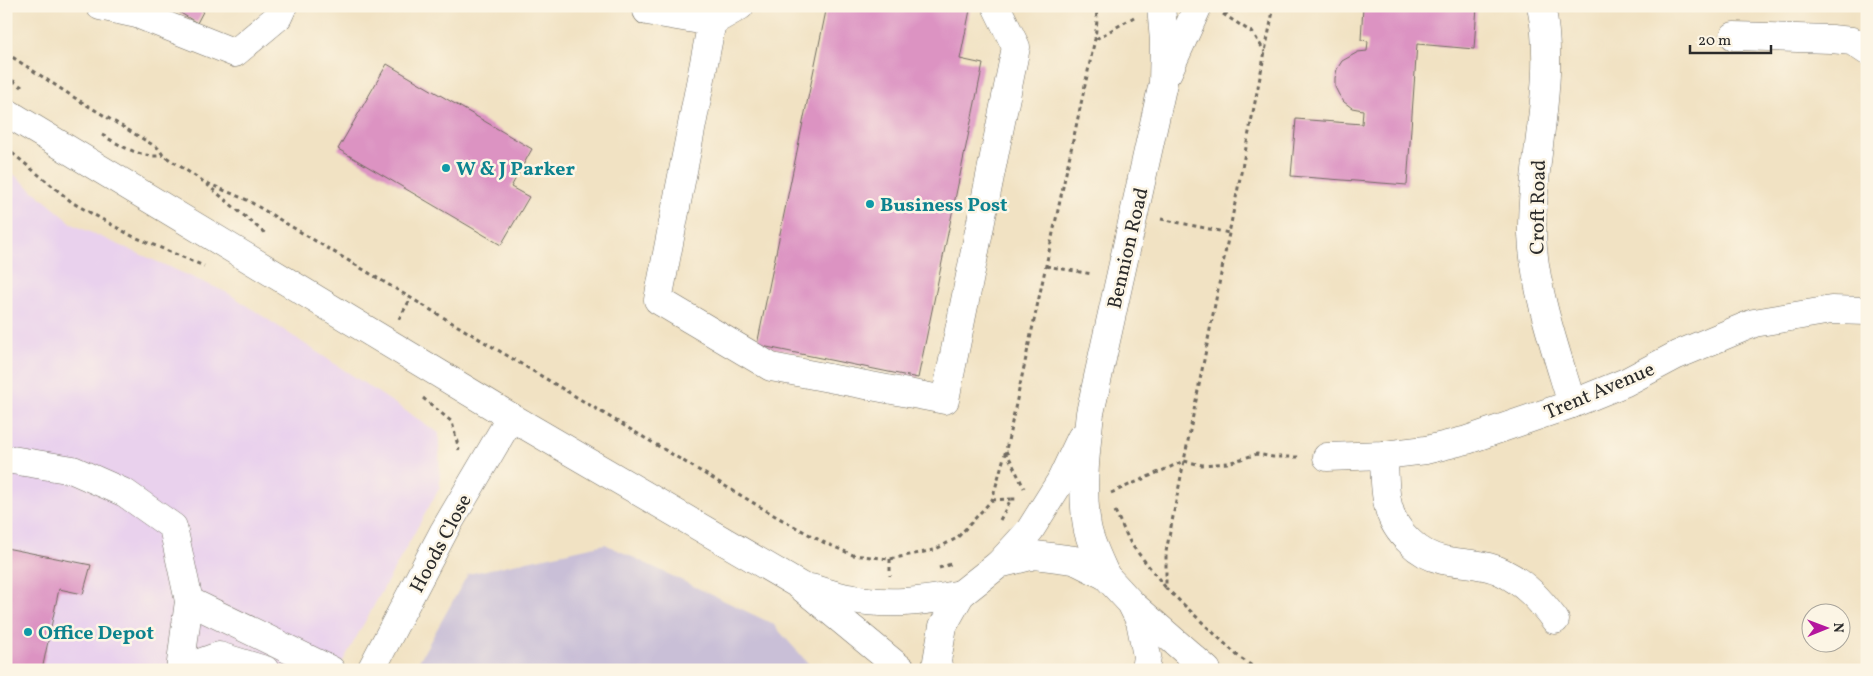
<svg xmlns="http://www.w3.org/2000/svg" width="1873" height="676" viewBox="0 0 1873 676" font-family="Vollkorn,serif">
<rect width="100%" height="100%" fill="#fcf5e5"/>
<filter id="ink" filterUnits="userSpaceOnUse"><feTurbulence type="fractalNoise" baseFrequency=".02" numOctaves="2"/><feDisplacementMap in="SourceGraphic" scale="10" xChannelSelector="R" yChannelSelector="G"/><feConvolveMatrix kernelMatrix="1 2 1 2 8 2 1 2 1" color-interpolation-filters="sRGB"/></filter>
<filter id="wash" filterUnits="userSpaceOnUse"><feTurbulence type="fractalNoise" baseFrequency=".0096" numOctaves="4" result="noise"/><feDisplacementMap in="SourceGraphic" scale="20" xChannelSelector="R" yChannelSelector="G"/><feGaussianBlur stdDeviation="1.12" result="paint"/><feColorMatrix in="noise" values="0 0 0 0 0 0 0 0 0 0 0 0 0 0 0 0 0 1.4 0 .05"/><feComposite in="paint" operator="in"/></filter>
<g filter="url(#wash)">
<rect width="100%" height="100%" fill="#f1e2c3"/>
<path fill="#e9d1ed" d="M6 168 74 225 228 293 439 433 440 487 338 670H6Z"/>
<path fill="#c9bfd7" d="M605 544 773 624 814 670H414L468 574Z"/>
<g id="blocks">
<g fill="#dc93c2">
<path d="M169 6H206L197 23Z"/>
<path d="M827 6H952L970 10 960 59 983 64 918 378 757 345Z"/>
<path d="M1363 6H1477L1474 49 1417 44 1407 185 1291 176 1296 119 1362 124 1363 110 1352 108 1344 102 1339 95 1335 87V78L1337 69 1342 61 1358 52 1367 51 1368 41 1361 40Z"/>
<path d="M387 64 532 149 511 187 529 197 501 245 338 149Z"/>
<path d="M6 548 91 565 83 594 59 589 42 670H6Z"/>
</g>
</g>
</g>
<g filter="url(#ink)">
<use href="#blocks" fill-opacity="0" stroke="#706b60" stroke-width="1"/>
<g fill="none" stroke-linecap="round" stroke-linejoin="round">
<g stroke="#706b60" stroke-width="29">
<g id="minor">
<path d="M100 6 137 14 235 53 278 17 283 6"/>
<path d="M715 6 658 300 771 367 945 400 1016 47 996 6"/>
<path d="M1541 6C1557 81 1531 158 1532 234 1534 289 1556 351 1572 404"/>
<path d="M647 11 712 22 740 6"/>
<path d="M1734 36 1831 39 1852 41 1867 51"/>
<path d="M1168 72 1198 6"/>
<path d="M6 112 511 417 799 585 902 670"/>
<path d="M1384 455C1385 488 1383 518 1410 542 1419 551 1430 557 1443 560 1462 564 1484 563 1502 572 1525 583 1540 600 1555 620"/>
<path d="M1327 457 1384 455 1426 450 1467 440 1572 404 1626 382 1677 355 1754 323 1831 310 1867 311"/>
<path d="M6 459 73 470 125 493 173 527 189 601 331 670"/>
<path d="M999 564 1030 530 1060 482 1081 438"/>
<path d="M1106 576C1099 560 1090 543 1087 526 1081 488 1086 450 1090 413L1163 83 1164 41 1161 6"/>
<path d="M811 588C823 591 836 596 848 598 886 606 923 602 961 594"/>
<path d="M1134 606 1207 670"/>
<path d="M180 670 219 656 265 670"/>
<path d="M180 670 189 601"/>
<path d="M371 670 444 531 511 417"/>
<path d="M939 670 937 661 943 626 961 594 999 564 1035 555 1074 560 1106 576 1131 603 1140 621 1147 656 1145 670"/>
</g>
</g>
<g stroke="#706b60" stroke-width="3" stroke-dasharray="4 4" stroke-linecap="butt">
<path d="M1223 14 1253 33 1265 52"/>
<path d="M1224 14 1250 6"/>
<path d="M1096 39 1134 17"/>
<path d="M6 53 75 98 158 148 163 155 204 182 267 235"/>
<path d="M6 76 22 87"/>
<path d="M102 135C120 145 143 160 163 155"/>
<path d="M6 148 73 203 132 236 204 266"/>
<path d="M207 183 247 200 777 517 823 542 853 555 890 559 934 550 957 538 992 500 1006 450 1095 39 1097 20 1096 6"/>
<path d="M1161 219 1229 233"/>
<path d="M1046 266 1092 274"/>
<path d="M399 319 411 298"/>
<path d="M423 398 452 422 459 450"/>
<path d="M1006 451 1024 488"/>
<path d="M1111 493 1184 461 1202 465 1228 463 1257 454 1273 457H1300"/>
<path d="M992 500 1011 499"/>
<path d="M1115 511 1131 544 1166 588"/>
<path d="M1000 520 1011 499H1017"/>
<path d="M890 559V576"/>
<path d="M939 568 954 563"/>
<path d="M1258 670 1239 657 1166 588V552L1274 6"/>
</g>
<use href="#minor" stroke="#fff" stroke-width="28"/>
</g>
</g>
<g fill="#0f9aa8" stroke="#fcf5e5" stroke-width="2">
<circle cx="446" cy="168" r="5"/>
<circle cx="870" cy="204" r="5"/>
<circle cx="28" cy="632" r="5"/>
</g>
<g text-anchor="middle" stroke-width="5" stroke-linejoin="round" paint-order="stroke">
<g font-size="20" font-weight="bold" fill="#0d838f" stroke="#fcf5e5" text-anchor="start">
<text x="456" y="175">W &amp; J Parker</text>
<text x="880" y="211">Business Post</text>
<text x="38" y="639">Office Depot</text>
</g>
<g font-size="20" fill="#2b2b2b" stroke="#fcf5e5">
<text transform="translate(1537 207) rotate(-89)" y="7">Croft Road</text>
<text transform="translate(1127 248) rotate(-77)" y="7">Bennion Road</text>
<text transform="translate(1599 390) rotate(-23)" y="7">Trent Avenue</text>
<text transform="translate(440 543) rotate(-62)" y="7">Hoods Close</text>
</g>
</g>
<rect width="1873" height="676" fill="none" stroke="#fcf5e5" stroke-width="25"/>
<g transform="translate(1826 628) rotate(89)"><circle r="24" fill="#fcf5e5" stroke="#a8a49b"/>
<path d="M0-4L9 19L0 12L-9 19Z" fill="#b5179e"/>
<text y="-8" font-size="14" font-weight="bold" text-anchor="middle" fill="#2b2b2b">N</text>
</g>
<path d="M1690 45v8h81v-8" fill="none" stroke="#2b2b2b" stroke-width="2.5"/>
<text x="1698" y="45" font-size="15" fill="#2b2b2b" stroke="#fcf5e5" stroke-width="4" paint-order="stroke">20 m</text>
</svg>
